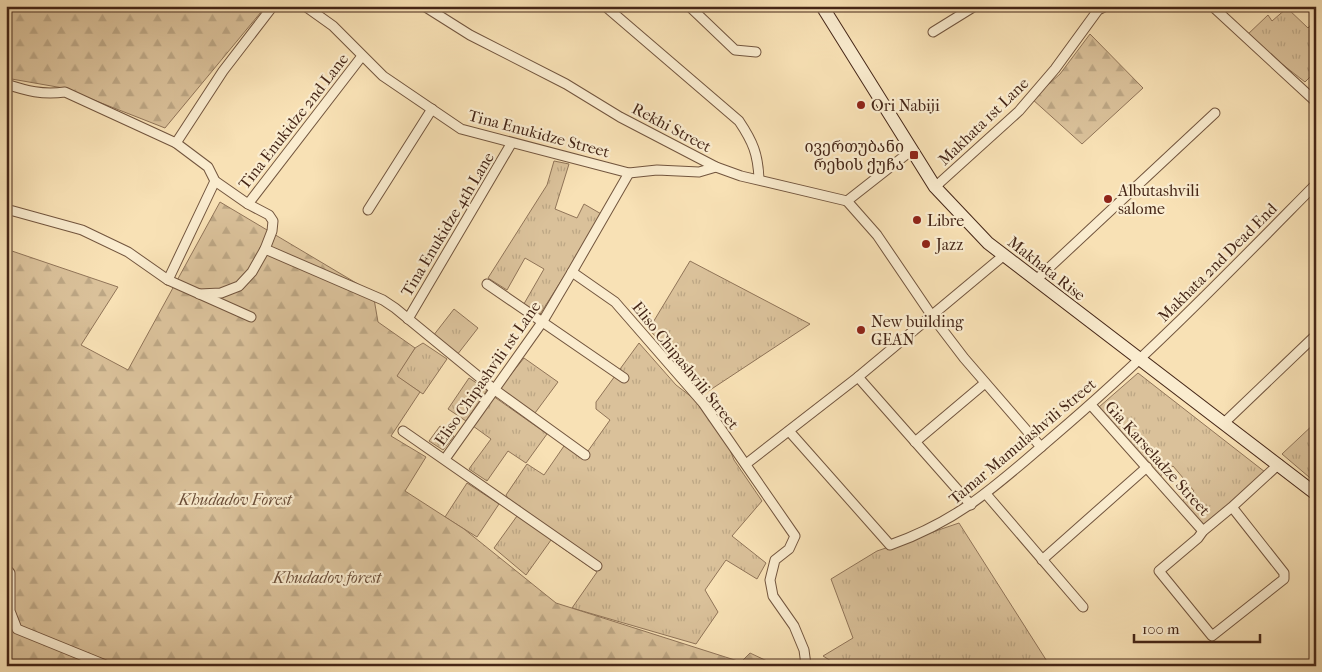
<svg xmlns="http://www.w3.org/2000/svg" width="1322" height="672" viewBox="0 0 1322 672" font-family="'IM FELL French Canon','Noto Serif Georgian',serif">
<defs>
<pattern id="grass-tufts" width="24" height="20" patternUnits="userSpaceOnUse" patternTransform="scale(1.25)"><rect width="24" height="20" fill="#dac19a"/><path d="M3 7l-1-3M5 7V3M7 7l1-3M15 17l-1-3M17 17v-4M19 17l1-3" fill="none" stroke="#bca684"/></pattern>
<pattern id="forest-firs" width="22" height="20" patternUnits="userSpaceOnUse" patternTransform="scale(1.25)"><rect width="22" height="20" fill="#dac19a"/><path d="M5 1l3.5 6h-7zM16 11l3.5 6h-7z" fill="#bca684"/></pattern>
</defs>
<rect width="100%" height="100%" fill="#f8e1b5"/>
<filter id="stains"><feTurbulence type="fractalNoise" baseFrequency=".004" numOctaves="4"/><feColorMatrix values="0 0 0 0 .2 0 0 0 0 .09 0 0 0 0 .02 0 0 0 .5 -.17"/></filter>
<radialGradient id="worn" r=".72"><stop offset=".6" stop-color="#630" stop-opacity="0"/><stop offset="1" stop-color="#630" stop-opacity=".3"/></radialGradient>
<g fill="url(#grass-tufts)" stroke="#907458">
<path d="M1287 8 1308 28 1316 19V71L1305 82 1246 36 1268 15 1272 21Z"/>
<path d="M554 161 569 164 555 209 577 218 584 204 603 215 537 319 521 309 544 269 525 258 507 290 488 278 547 185Z"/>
<path d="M690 261 810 324 704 394 649 329Z"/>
<path d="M454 309 478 328 457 355 433 336Z"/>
<path d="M423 343 447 359 423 394 396 376 415 348Z"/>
<path d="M639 343 676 385 702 405 725 437 734 460 762 501 732 536 766 563 757 579 726 560 705 590 718 612 696 644 572 608 597 572 551 540 526 575 494 548 517 516 506 495 527 464 544 475 564 446 588 451 610 420 596 409V402Z"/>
<path d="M524 358 558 382 535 413 499 389Z"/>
<path d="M1138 373 1265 472 1261 479 1204 526 1181 502 1194 491 1173 466 1159 477 1099 407Z"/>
<path d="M469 378 487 390 466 421 448 409Z"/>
<path d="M493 396 547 434 526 463 508 451 487 481 469 469 491 439 473 426Z"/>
<path d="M1316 422V483L1282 454Z"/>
<path d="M440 426 454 436 443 450 429 441Z"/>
<path d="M467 483 499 504 477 537 445 517Z"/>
<path d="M959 523 1050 666H839L823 656 853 638 831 579 877 551Z"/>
</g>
<g fill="url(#forest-firs)" stroke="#907458">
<path d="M6 6H266L165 128 63 88 6 78Z"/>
<path d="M1090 34 1143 88 1082 144 1032 99 1060 74Z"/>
<path d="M220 202 373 293 378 322 415 348 397 376 420 392 391 436 426 457 405 491 464 529 556 603 741 662 750 653 767 661 770 666H6V249L118 287 81 345 128 370Z"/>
</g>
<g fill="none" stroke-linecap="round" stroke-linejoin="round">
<g stroke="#72553e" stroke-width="11">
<g id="street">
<path d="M305 6 333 26 383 76 461 129 629 173 657 170 699 172 716 167"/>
<path d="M424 6 470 35 566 84 620 117 716 167 741 176 847 201 912 150"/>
<path d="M605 6 739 121C753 142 758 154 759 179"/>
<path d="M689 6 735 50 756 52"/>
<path d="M1212 6 1316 102"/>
<path d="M933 32 975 6"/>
<path d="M6 84C27 91 42 95 65 92L176 143 208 167 215 181 248 204 269 215 273 221 272 231 265 249 252 272 239 286 221 293 199 294"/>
<path d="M176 143 223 71 273 6"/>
<path d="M629 173 572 272 615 302 703 403 795 536 789 549 775 560 770 580 773 596 794 626 804 650 806 665"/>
<path d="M935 187 1019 111 1055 69 1098 10 1106 6"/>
<path d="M847 201 877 235 932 316 964 358 1041 447"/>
<path d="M248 204 362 56"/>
<path d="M6 209 82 230 128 252 168 280 251 317"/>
<path d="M368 210 432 109"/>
<path d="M265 249 383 300 395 308 495 390 585 455"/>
<path d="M168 280 215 181"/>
<path d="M1036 280 1215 113"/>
<path d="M487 284 624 378"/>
<path d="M408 319 511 144"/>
<path d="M858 377 971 505"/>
<path d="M1091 405 1203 531"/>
<path d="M1225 422 1316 335"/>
<path d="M403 431 597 566"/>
<path d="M789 431 890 545C961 520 999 483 1055 435 1147 357 1231 270 1316 184"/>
<path d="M915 442 985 383"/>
<path d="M445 459 543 321 572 272"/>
<path d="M746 464 858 377 1003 256"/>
<path d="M986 494 1083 607"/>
<path d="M1232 507 1203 531 1198 538 1159 571 1212 636 1284 579V573L1232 507 1279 464"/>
<path d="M1042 560 1147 467"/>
<path d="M6 568 10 573V611L17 629 108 666"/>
</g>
</g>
<g stroke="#452617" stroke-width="14">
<path id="secondary" d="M822 6 935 187 988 243 1316 494"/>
</g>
<use href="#street" stroke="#faeccf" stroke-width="9"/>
<use href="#secondary" stroke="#faeccf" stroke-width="12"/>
</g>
<g fill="#8f2418" stroke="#faeccf" stroke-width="2">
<circle cx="861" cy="105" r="5"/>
<rect x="909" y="150" width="10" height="10" rx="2.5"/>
<circle cx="1108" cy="199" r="5"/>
<circle cx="917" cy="220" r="5"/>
<circle cx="926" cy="244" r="5"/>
<circle cx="861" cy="330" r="5"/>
</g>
<g text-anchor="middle" stroke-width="4.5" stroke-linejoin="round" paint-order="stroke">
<g font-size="16" fill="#452617" stroke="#faeccf" text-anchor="start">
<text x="871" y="111">Ori Nabiji</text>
<text x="904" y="152" text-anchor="end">ივერთუბანი<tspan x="904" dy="18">რეხის ქუჩა</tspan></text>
<text x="1118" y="196">Albutashvili<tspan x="1118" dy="18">salome</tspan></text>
<text x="927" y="226">Libre</text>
<text x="936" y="250">Jazz</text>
<text x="871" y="327">New building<tspan x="871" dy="18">GEAN</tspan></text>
</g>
<g font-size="16" fill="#452617" stroke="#faeccf">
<text transform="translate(293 121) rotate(-52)" y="6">Tina Enukidze 2nd Lane</text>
<text transform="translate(983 121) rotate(-44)" y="6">Makhata 1st Lane</text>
<text transform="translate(672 127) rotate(28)" y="6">Rekhi Street</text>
<text transform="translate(539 133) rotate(15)" y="6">Tina Enukidze Street</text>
<text transform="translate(447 224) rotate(-59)" y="6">Tina Enukidze 4th Lane</text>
<text transform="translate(1217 262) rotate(-45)" y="6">Makhata 2nd Dead End</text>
<text transform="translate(1047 268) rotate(38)" y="6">Makhata Rise</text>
<text transform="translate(686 365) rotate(51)" y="6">Eliso Chipashvili Street</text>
<text transform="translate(487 373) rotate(-55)" y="6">Eliso Chipashvili 1st Lane</text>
<text transform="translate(1022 441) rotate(-40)" y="6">Tamar Mamulashvili Street</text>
<text transform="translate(1158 458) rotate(48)" y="6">Gia Karseladze Street</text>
</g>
<g font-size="16" font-style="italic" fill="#6a4d38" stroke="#faeccf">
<text x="235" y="505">Khudadov Forest</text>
<text x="327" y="583">Khudadov forest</text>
</g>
</g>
<rect width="1322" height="672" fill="none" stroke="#f8e1b5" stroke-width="25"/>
<rect x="8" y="8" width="1307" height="657" fill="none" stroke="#452617" stroke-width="2.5"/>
<rect x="12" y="12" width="1297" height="647" fill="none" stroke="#452617"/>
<path d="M1134 634v8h126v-8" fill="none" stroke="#452617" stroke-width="2.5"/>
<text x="1142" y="634" font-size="15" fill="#452617" stroke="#faeccf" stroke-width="4" paint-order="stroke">100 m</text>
<rect width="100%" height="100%" filter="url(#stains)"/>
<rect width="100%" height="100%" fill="url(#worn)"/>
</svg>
